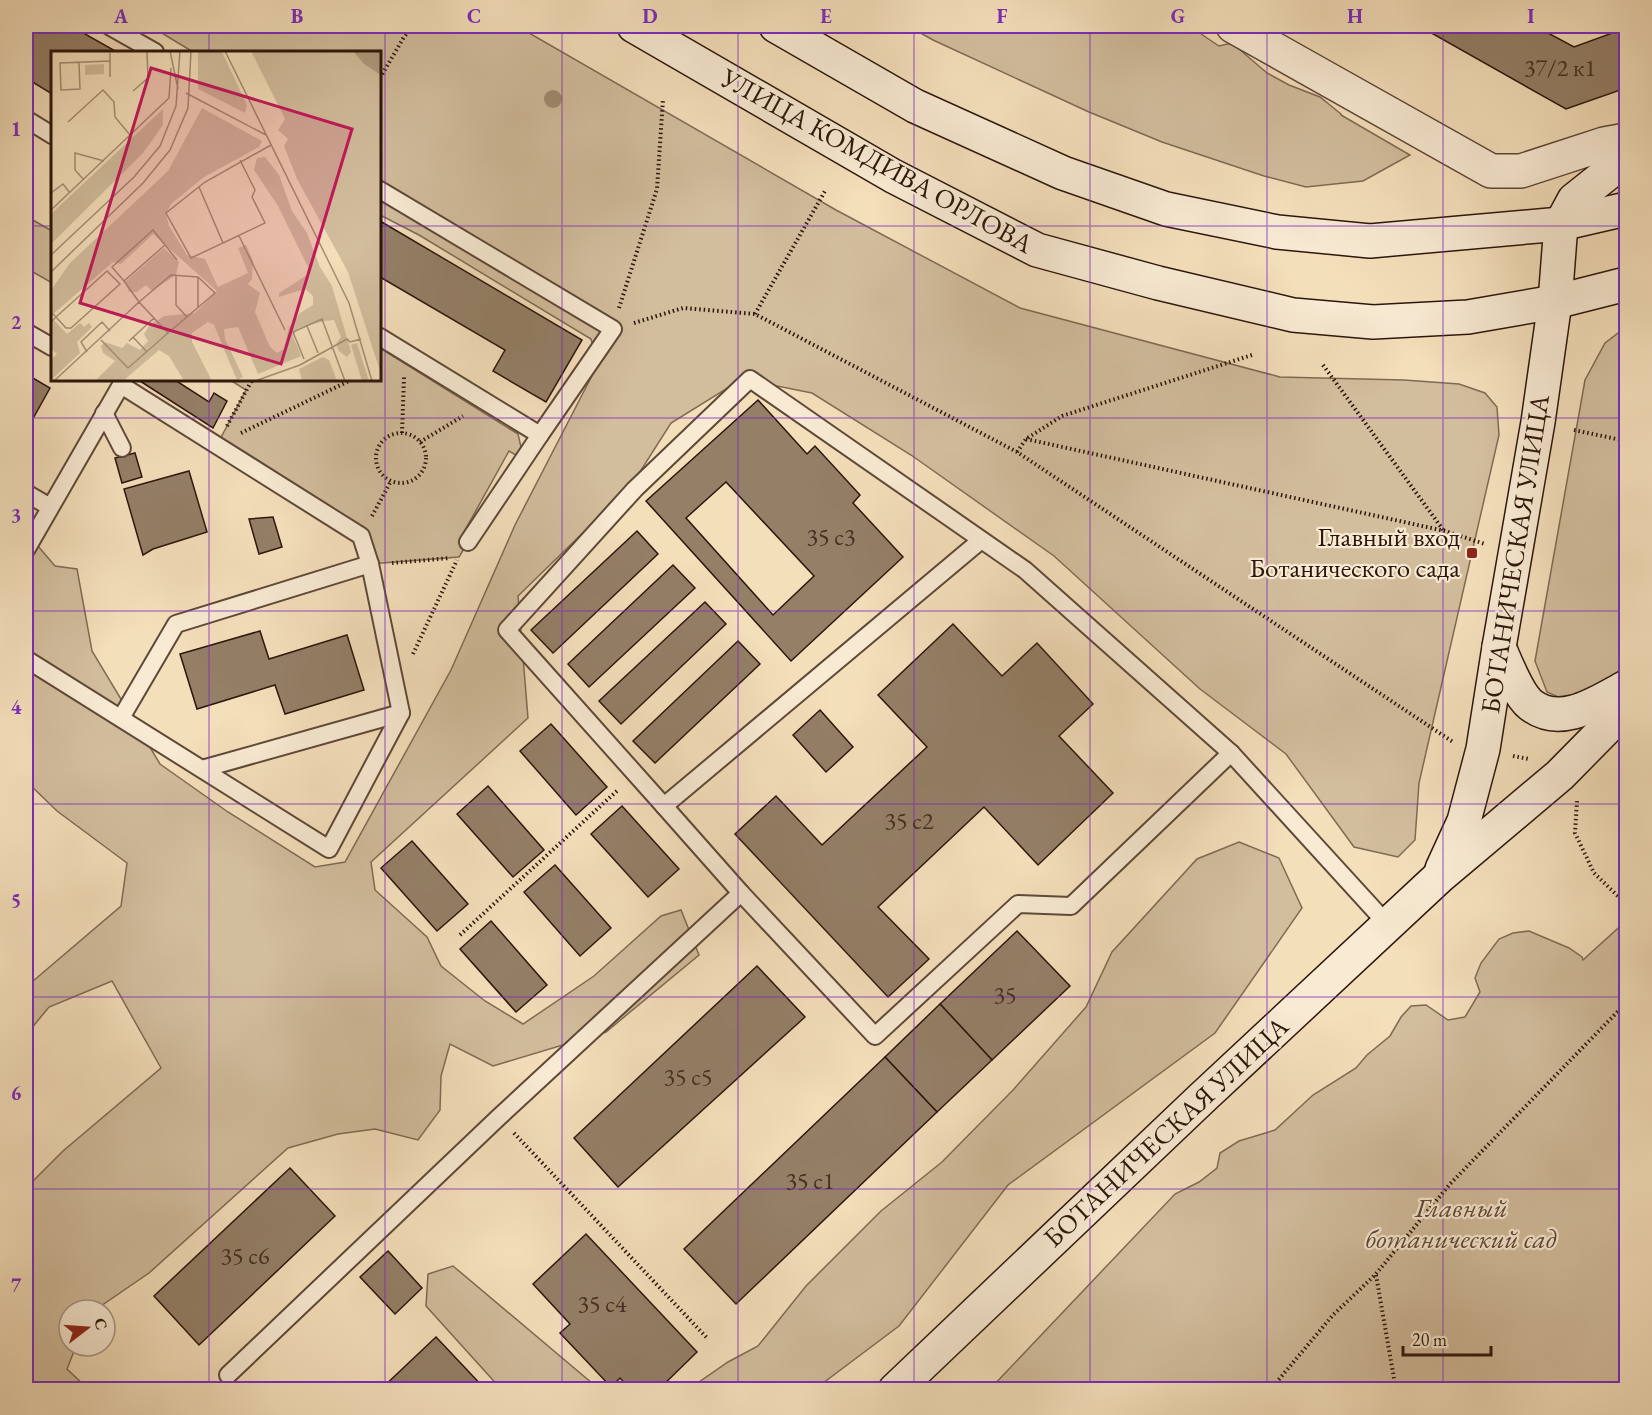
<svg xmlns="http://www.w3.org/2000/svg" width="1652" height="1415" viewBox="0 0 1652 1415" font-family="'EB Garamond',serif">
<rect width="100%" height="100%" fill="#f4dfbb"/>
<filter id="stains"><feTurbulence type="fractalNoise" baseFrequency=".00333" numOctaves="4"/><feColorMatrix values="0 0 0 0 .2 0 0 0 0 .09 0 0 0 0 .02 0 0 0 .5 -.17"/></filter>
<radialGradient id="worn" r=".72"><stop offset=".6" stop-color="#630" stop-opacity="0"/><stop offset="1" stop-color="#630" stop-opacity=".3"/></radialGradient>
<g fill="#d2bd9d" stroke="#7f6a54" stroke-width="1.5">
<path d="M150 26H517L836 210 1020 308 1280 377 1404 380 1459 384 1485 393 1497 407 1499 435 1419 783 1415 840 1398 857 1354 847 1286 754 1200 689 1054 556 911 455 812 393 742 379 671 423 631 486 518 596 528 718 371 862 375 890 427 937 441 966 485 1001 523 1024 594 976 661 916 681 910 699 955 606 1032 493 1066 450 1044 441 1076 440 1110 418 1140 375 1129 338 1134 288 1148 149 1273 95 1310H69V1346H76L67 1369 88 1389H26V1188L63 1151 161 1068 112 981 49 1007 26 1035V987L121 906 127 863 57 811 26 781V532L55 566 77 569 92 651 160 764 228 812 315 867 345 862 451 670 515 525 598 364 591 339 419 235 380 215V52H193Z"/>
<path d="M908 26H1190L1207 38 1219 46 1232 43 1267 73 1289 85 1320 97 1341 114V115L1410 155 1363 181 1306 187 1264 176 1162 142 1089 112 933 40Z"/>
<path d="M31 219 52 231V283L26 268V229Z"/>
<path d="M1626 327V664L1599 689 1567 701 1547 692 1535 661 1585 380 1605 343Z"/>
<path d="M380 348 518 434 524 460 509 451 459 541 468 542 459 557 370 564 361 536 217 445 246 390 230 380H380Z"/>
<path d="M1239 842 1279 858 1302 908 1215 1033 1008 1185 899 1326 815 1389H689L728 1362 758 1346 806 1286 881 1211 942 1162 1014 1089 1086 1007 1112 952 1197 859Z"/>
<path d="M1626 921V1389H990L1175 1194 1199 1182 1217 1168 1220 1153 1239 1141 1275 1130 1313 1095 1356 1068 1367 1055 1390 1036 1401 1017 1411 1006 1426 1005 1448 1020 1465 1017 1480 992 1475 978 1481 963 1499 939 1513 933 1529 931 1569 948 1582 957 1583 960Z"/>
<path d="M453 1266 599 1389H501L426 1306 428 1274Z"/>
</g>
<g fill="#947f67" stroke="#2c160b" stroke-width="1.5" fill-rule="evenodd">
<path d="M26 26H71L117 52H52V94L26 78Z"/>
<path d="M1419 26H1535L1574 47 1626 28V88L1566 109Z"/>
<path d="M380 221 582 340 546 402 493 371 505 350 380 277Z"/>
<path d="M26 374 50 388 26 431Z"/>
<path d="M141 380H175L209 402 214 393 227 401 213 428 140 381Z"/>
<path d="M758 400 807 454 815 446 860 495 853 503 903 557 791 661 646 501ZM726 482 814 576 773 615 686 518Z"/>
<path d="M135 453 142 477 122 483 115 458Z"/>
<path d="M189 471 207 532 153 549 143 555 124 489Z"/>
<path d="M273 517 282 547 259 554 249 519Z"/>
<path d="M637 531 658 554 553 653 531 630Z"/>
<path d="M673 565 695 588 589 687 568 664Z"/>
<path d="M705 602 726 624 621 724 599 701Z"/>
<path d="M953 624 1002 676 1037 643 1093 704 1059 736 1113 793 1038 865 984 807 878 907 929 959 888 997 735 834 776 796 822 845 927 747 878 695Z"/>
<path d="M260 631 269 659 347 635 364 690 285 714 275 685 197 709 180 654Z"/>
<path d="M738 641 760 664 655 763 633 741Z"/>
<path d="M820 710 853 747 826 772 793 735Z"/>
<path d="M551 724 607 787 576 815 520 751Z"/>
<path d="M488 786 544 850 513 877 457 814Z"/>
<path d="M622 806 679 869 648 897 591 834Z"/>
<path d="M412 841 468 904 437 931 381 868Z"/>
<path d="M555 865 611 928 580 956 524 892Z"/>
<path d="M491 921 547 985 516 1012 460 949Z"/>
<path d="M1017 931 1070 986 992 1060 940 1004Z"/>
<path d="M757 966 805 1017 618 1187 574 1138Z"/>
<path d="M940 1004 992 1060 937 1112 885 1057Z"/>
<path d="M885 1057 937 1112 736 1304 684 1249Z"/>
<path d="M290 1168 335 1216 199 1345 154 1296Z"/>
<path d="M586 1234 697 1352 658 1390H631L620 1378 611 1387 560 1333 570 1324 533 1284Z"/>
<path d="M388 1251 422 1288 395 1314 360 1277Z"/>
<path d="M436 1337 486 1390H380Z"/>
</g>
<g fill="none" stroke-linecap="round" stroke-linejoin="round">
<g stroke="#5e4837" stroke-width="20">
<g id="service">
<path d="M109 26 155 52"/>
<path d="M26 119 52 135"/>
<path d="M380 190 613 329 540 435 380 337"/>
<path d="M26 332 52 347"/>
<path d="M104 413 122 448"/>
<path d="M26 493 50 507"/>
<path d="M980 541 664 806 507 630 635 489 750 379 1025 570 1231 753 1388 925"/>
<path d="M468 542 540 435"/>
<path d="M26 550 121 385 361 536 370 564 401 713 329 849 26 659"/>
<path d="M121 718 176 624 370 564"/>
<path d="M202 769 401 713"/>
<path d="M664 806 741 893 875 1036 1018 904 1071 906 1231 753"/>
<path d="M228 1375 499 1117 741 893"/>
</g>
</g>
<g stroke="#5e4837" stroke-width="36">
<path id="tertiary" d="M1233 26 1491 171H1521L1604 144 1626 140"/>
</g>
<g stroke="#2c160b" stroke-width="36">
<g id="secondary">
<path d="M634 26 893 176 1037 250 1158 283 1293 315 1373 322 1468 317 1555 302 1626 284"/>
<path d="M776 26 915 106 1063 173 1166 209 1277 232 1370 241 1561 224 1626 209"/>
<path d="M1499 647C1506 663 1518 695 1531 705 1561 728 1598 702 1626 687"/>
<path d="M1442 869 1464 821 1483 749 1499 647 1538 422 1555 302 1561 224 1574 200 1613 169 1626 161"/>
<path d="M895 1390 1201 1099 1439 877 1560 775 1626 708"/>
</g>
</g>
<g stroke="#2c160b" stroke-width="4" stroke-dasharray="1.5 3" stroke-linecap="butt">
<path d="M380 78 404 37 414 26"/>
<path d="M619 308 657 189 663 99"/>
<path d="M755 314 825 191"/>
<path d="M634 323 683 308 755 314 1017 452 1453 742"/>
<path d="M1323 365 1444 531"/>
<path d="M227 426 252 380"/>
<path d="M1574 430 1626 441"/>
<path d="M241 433 351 380"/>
<path d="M402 433 404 377"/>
<circle cx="401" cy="458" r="25"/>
<path d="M1026 439 1445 531 1485 544"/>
<path d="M420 442 463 416"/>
<path d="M1017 452 1026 439 1062 416 1252 355"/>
<path d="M372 516 391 481"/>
<path d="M392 563 450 558"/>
<path d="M413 654 457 560"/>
<path d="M1513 756 1529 759"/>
<path d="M1577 801 1575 833 1594 873 1626 904"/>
<path d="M460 935 619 789"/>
<path d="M514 1133 708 1339"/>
<path d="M1376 1275 1396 1390"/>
<path d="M1270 1390 1333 1315 1375 1275 1450 1184 1626 1003"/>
</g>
<use href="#service" stroke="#f8ead3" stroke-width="16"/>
<use href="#tertiary" stroke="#f8ead3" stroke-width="33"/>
<use href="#secondary" stroke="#f8ead3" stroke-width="33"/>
</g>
<circle fill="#a28c72" cx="553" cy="99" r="9"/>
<path fill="none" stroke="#7b2cbf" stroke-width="1.5" stroke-opacity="0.55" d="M209 26V52M385 26V1390M562 26V1390M738 26V1390M914 26V1390M1090 26V1390M1267 26V1390M1443 26V1390M26 226H52M380 226H1626M209 380V1390M26 418H1626M26 611H1626M26 804H1626M26 997H1626M26 1189H1626"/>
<rect fill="#8f2418" stroke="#f8ead3" stroke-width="2" x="1466" y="547" width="12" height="12" rx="3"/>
<g text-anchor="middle" stroke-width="4.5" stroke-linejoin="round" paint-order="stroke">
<g font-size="24" fill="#463022">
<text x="1560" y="76">37/2 к1</text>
<text x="831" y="545">35 с3</text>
<text x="909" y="829">35 с2</text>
<text x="1005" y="1003">35</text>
<text x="688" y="1085">35 с5</text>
<text x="810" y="1189">35 с1</text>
<text x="245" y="1264">35 с6</text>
<text x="602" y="1312">35 с4</text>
</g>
<g font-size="27" fill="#2c160b" stroke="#f8ead3">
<text transform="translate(877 161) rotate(29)" y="9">УЛИЦА КОМДИВА ОРЛОВА</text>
<text transform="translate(1515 554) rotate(-81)" y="9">БОТАНИЧЕСКАЯ УЛИЦА</text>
<text transform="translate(1166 1132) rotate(-43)" y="9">БОТАНИЧЕСКАЯ УЛИЦА</text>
</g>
<g font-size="27" fill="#2c160b" stroke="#f8ead3" text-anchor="end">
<text x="1460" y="546">Главный вход<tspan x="1460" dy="31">Ботанического сада</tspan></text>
</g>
<g font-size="27" font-style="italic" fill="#5e4837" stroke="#f8ead3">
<text x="1461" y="1217">Главный<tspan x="1461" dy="31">ботанический сад</tspan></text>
</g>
</g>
<g transform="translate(51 51)">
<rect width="330" height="330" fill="#f4dfbb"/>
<path d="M147 0 171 1 196 54 194 62 147 38ZM200 0H330V323L297 221 246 128 233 95 237 88 227 79 234 68ZM53 13V23L34 24V14ZM151 57 211 90 208 96 153 126 120 153 115 163 118 175 136 204 154 208 167 236 197 222 187 197 195 194 202 210 201 228 197 233 209 242 204 261 219 296 226 302 233 298 238 276 249 262 262 254V245L254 238 228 246V242L256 224 257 216 227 155 203 119 206 107 214 106 228 124 241 160 256 182 269 216 281 235 300 301 296 306 288 300 285 293 290 286 283 269 274 270 247 277 242 285 250 305 207 323 187 276 173 278 174 288 192 326 186 329 163 274 157 271 141 282V291L161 330H133L118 305 108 299 72 330H44L64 310 52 302 50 295 54 291 71 297 76 292 89 299 97 290 93 283 98 275 113 265 144 262 166 240 102 183 70 213 62 211 0 265V239L19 212 117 120ZM112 58V74L92 102 0 193V163ZM113 197 128 211 125 224 101 240 95 234 86 241H78L74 231ZM0 266 16 283 29 272 33 276 38 272 41 276 26 291 29 302 0 329V308L6 303 0 298ZM306 292 318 330H311L300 294ZM272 306 278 309 286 330H251L248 318Z" fill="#d2bd9d"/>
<path d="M302 0H330V24L313 13Z" fill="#b09b7f"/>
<path fill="none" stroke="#a48f75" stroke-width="1.5" d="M119 0 127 38M174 0 298 252 321 330M59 2V26M28 12 29 38 10 39 9 12 59 10M82 40 97 27 96 0M135 42 215 84M17 71 52 39 63 51 64 66 79 84M33 129 24 119V102L53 110M148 136 172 192 140 207 115 162 154 131 220 94M0 142 12 133 19 142M0 159 118 47 120 17M102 179 114 194 73 230 61 216ZM188 185 234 279M172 192 214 172 201 146 204 139 189 109M114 194 126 209M0 204 83 126 109 95 125 55 129 0M0 221 92 132 119 99 137 57 140 0M120 224 147 226 164 242 117 282 88 251ZM125 224V254L136 266M147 256V226M0 262 3 264 5 266 15 277H20L69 233 56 220 5 266 0 271M256 275 267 302M82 286 96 301M50 289 77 317 117 282M78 290 103 267M36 301 30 291 51 271 59 280M253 308 242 281 271 268 294 330M3 330 88 251 73 230M204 330 249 314 296 288 299 291 310 288"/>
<path fill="#c2185b" fill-opacity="0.15" stroke="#c2185b" stroke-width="3" d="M100 17 301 78 230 313 29 252Z"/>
<rect width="330" height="330" fill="none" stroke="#2c160b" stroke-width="3"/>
</g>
<rect width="1652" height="1415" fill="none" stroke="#f4dfbb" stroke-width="66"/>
<g transform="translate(87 1328) rotate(73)"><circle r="28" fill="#f8ead3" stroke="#a69583" stroke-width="1.5"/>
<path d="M0-4.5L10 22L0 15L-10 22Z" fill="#8f2418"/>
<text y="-9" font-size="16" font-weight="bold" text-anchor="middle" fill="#2c160b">С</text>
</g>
<path d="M1403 1346v9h88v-9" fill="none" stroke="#2c160b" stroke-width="3"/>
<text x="1412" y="1346" font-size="18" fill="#2c160b" stroke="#f8ead3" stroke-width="4.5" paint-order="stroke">20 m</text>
<rect x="33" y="33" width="1586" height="1349" fill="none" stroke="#7b2cbf" stroke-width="2"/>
<g font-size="20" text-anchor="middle" font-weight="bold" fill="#7b2cbf">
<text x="121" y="23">A</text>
<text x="297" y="23">B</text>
<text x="474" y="23">C</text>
<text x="650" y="23">D</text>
<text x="826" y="23">E</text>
<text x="1002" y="23">F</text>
<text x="1178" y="23">G</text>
<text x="1355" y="23">H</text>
<text x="1531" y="23">I</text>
<text x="16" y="136">1</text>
<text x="16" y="329">2</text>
<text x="16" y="522">3</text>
<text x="16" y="714">4</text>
<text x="16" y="907">5</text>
<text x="16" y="1100">6</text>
<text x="16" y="1292">7</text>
</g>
<rect width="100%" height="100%" filter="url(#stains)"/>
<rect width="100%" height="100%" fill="url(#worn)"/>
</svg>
